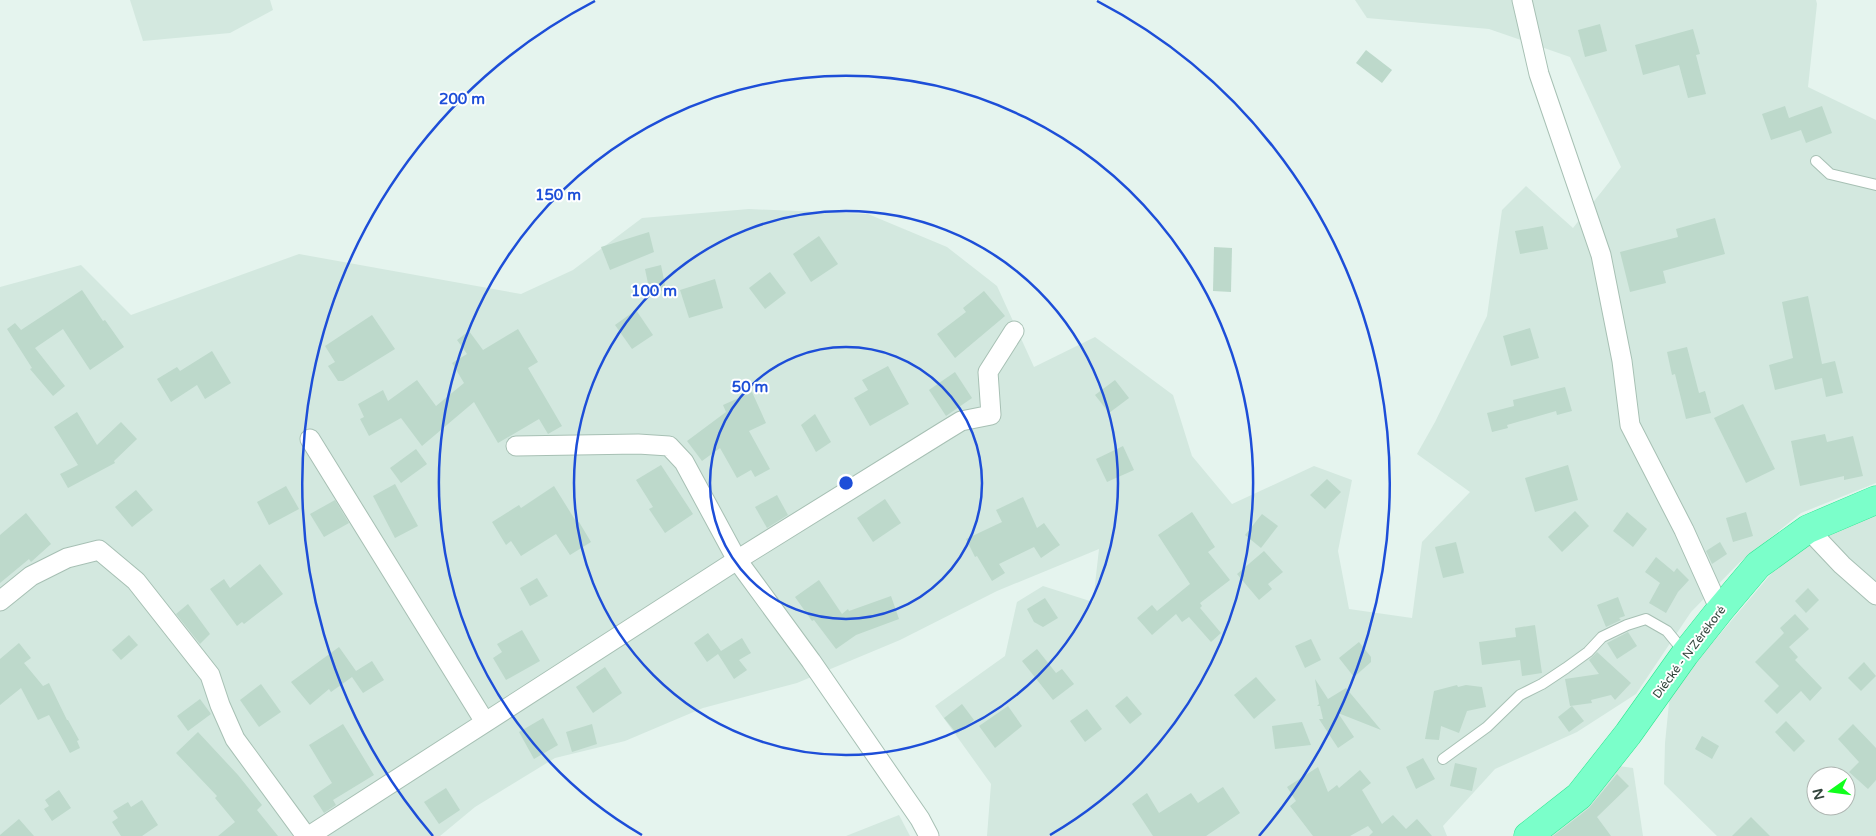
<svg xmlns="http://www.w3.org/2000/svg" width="1876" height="836" viewBox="0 0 1876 836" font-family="'Varela Round',sans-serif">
<rect width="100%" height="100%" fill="#e5f4ee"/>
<g fill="#d3e8df" fill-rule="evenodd">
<path d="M130 0H270L273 10 230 33 143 41Z"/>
<path d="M1355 0H1816L1817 4 1808 87 1876 120V483L1801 513 1739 563 1691 612 1636 694 1577 732 1495 769 1443 826 1447 836H987L991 784 935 706 1005 656 1017 602 1043 586 1093 602 1099 549 997 591 900 640 797 683 703 708 625 741 555 758 475 807 440 836H0V287L81 265 131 315 299 254 521 294 573 270 642 218 749 209 868 214 947 247 997 286 1034 367 1095 337 1173 395 1192 456 1232 504 1314 466 1352 480 1338 551 1349 609 1412 618 1422 542 1470 492 1417 454 1435 422 1487 316 1502 210 1526 186 1573 228 1621 167 1570 57 1489 29 1367 18Z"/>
<path d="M1876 512V836H1717L1664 784 1665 743 1670 693 1787 555ZM1816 776H1846V806H1816Z"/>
<path d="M1612 765 1633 768 1643 836H1535Z"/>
<path d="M899 815 910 836H846Z"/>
</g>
<g fill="#bdd9cb">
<path d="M1600 24 1607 51 1585 57 1578 30Z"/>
<path d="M1693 29 1700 54 1696 55 1706 94 1688 98 1679 65 1643 75 1635 45Z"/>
<path d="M1366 50 1392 70 1382 83 1356 63Z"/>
<path d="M1785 106 1789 118 1822 106 1832 133 1806 143 1801 130 1771 140 1762 114Z"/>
<path d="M1715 218 1725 254 1663 271 1666 283 1630 292 1620 252 1678 237 1676 229Z"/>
<path d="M1543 226 1548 249 1520 254 1515 231Z"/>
<path d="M649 232 654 252 610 270 601 247Z"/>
<path d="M819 236 838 264 811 282 793 254Z"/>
<path d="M1214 247 1232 248 1231 292 1213 291Z"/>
<path d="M661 265 666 290 650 293 645 269Z"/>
<path d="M770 272 786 293 765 309 749 288Z"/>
<path d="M715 279 723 308 689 318 680 290Z"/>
<path d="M82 290 103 321 105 320 124 347 90 370 63 329 35 348 65 386 53 396 30 369 32 368 7 329 15 323 21 330Z"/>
<path d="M984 291 1005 316 955 358 937 334 966 312 963 308Z"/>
<path d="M1808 296 1822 364 1835 361 1843 393 1826 397 1822 378 1775 390 1769 365 1793 358 1782 302Z"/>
<path d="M636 310 653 335 632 349 615 325Z"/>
<path d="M372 315 395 349 343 381H338L328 366 335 362 325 346Z"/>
<path d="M1530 328 1539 358 1511 366 1503 336Z"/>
<path d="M518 329 538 362 528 368 562 426 548 434 539 419 498 443 474 402 422 446 401 418 369 436 360 419 364 417 358 404 383 390 388 401 417 380 436 406 464 383 452 363 467 354 457 340 469 331 483 350Z"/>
<path d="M1687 347 1699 393 1705 391 1711 413 1686 419 1675 374 1672 375 1667 352Z"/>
<path d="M212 351 231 383 205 399 197 385 171 402 157 379 177 367 180 371Z"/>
<path d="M888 366 909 404 870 426 854 398 868 390 862 380Z"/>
<path d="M955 372 972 398 946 416 929 390Z"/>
<path d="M1115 380 1129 398 1109 413 1095 395Z"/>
<path d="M1565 387 1572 411 1557 415 1556 411 1507 425 1508 428 1492 432 1487 413 1514 406 1513 400Z"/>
<path d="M752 392 766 423 749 431 770 469 755 477 751 470 737 478 720 448 702 461 687 441 726 412 723 405Z"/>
<path d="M1743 404 1775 469 1746 483 1714 418Z"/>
<path d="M77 412 97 445 121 422 137 439 114 461 115 463 68 488 60 474 78 465 54 427Z"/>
<path d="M815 414 831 442 816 452 801 425Z"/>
<path d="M1825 434 1827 442 1853 436 1863 476 1844 480V476L1800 486 1791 441Z"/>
<path d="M1123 446 1134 470 1107 482 1096 459Z"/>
<path d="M416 449 427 464 401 483 390 468Z"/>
<path d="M661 465 693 514 665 533 649 509 653 507 636 480Z"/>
<path d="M1568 465 1578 500 1535 512 1525 478Z"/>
<path d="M1327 479 1341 492 1325 509 1310 495Z"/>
<path d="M395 484 418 526 395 538 373 496Z"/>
<path d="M286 486 299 509 269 525 257 502Z"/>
<path d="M554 486 577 523 579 522 591 542 570 555 556 534 521 556 511 541 506 545 492 522 519 505 521 508Z"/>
<path d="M136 490 153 510 132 527 115 507Z"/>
<path d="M777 495 788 515 767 528 755 507Z"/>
<path d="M1023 497 1037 528 1044 523 1060 545 1041 558 1034 547 999 564 1005 573 992 581 977 556 975 557 966 539 1002 522 996 510Z"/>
<path d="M885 499 901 523 873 542 857 518Z"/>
<path d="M335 500 349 523 324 537 310 514Z"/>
<path d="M1575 511 1589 526 1562 552 1548 537Z"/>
<path d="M1192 512 1215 547 1208 552 1230 580 1200 603 1202 606 1200 608 1221 633 1211 642 1189 617 1182 622 1176 614 1152 635 1137 618 1152 605 1157 611 1190 584 1158 535Z"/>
<path d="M1627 512 1647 529 1633 547 1613 531Z"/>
<path d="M1746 512 1753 536 1733 542 1726 518Z"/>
<path d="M26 513 51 544 31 562 29 559 0 583V535Z"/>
<path d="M1262 514 1278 526 1261 548 1245 535Z"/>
<path d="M1456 542 1464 573 1443 578 1435 547Z"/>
<path d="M1720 542 1727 554 1712 564 1706 551Z"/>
<path d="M1264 551 1283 572 1268 584 1272 589 1259 600 1237 574Z"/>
<path d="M1656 557 1674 572 1677 568 1689 580 1678 592 1666 613 1649 603 1660 583 1645 572Z"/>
<path d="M260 564 283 594 244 624 242 622 237 626 210 589 224 579 230 588Z"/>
<path d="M537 578 548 596 530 606 520 588Z"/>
<path d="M819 580 842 614 848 609 849 611 891 596 899 619 856 635 836 649 814 620 812 621 795 597Z"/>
<path d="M1808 588 1819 600 1806 613 1795 601Z"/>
<path d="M1618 597 1625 616 1619 618 1621 620 1606 627 1597 605Z"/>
<path d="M1045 598 1058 618 1043 627 1034 622 1027 609Z"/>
<path d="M188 604 210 634 200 644 176 614Z"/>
<path d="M1795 614 1809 629 1789 647 1798 657 1795 660 1822 688 1810 701 1801 691 1777 714 1764 701 1779 686 1755 662 1784 633 1780 628Z"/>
<path d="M1535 625 1542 673 1522 676 1520 660 1482 665 1479 642 1516 637 1515 628Z"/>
<path d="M522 630 540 661 506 680 493 658 502 652 497 644Z"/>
<path d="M1628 632 1637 646 1617 659 1607 643Z"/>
<path d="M708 633 721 651 742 638 751 653 739 660 747 670 734 679 718 654 707 662 694 643Z"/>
<path d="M129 635 138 645 121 660 112 650Z"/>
<path d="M1311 639 1321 660 1305 668 1295 646Z"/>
<path d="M1359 642 1371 657V662L1354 677 1339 658Z"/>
<path d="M19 643 31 658 24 663 43 686 49 683 67 720H68L79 740 77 741 80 748 70 753 49 715 38 720 21 688 0 705V659Z"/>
<path d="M339 647 356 671 372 661 384 680 363 693 352 677 331 692 329 689 310 705 291 682Z"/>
<path d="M1037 649 1056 673 1062 669 1074 684 1053 700 1022 661Z"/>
<path d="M1597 652 1631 683 1615 700 1611 695 1591 700 1592 703 1570 706 1565 679 1599 674 1589 660Z"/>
<path d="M1864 662 1876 676 1861 691 1848 678Z"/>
<path d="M605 667 622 693 593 713 576 687Z"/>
<path d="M1256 677 1276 700 1254 719 1234 695Z"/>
<path d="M1315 679 1328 699 1346 688 1381 730 1338 713 1354 737 1338 748 1319 719H1323L1320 706H1317L1319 704Z"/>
<path d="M261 684 281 712 259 727 240 700Z"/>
<path d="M1457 685 1458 687 1466 685 1482 687 1486 707 1467 711 1459 733 1441 726 1439 740 1425 739 1434 691Z"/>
<path d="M1127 696 1142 714 1130 724 1115 706Z"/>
<path d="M200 699 211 714 188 731 177 716Z"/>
<path d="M962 704 974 720 957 734 944 718Z"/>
<path d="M1008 706 1022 726 995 748 979 726Z"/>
<path d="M1572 706 1584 721 1569 732 1558 717Z"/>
<path d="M1087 709 1102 729 1085 742 1070 721Z"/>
<path d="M543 718 558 745 534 759 519 732Z"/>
<path d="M1786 721 1805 741 1794 752 1775 732Z"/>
<path d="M1302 722 1311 745 1275 749 1272 726Z"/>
<path d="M343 724 374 775 333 800 336 805 324 813 313 796 332 783 309 745Z"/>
<path d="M592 724 597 744 572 752 566 732Z"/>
<path d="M1853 724 1876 748V780L1868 789 1849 772 1859 762 1838 739Z"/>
<path d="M198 732 238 775 262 805 257 810 278 836H218L235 822 215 798 217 796 176 753Z"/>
<path d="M1702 736 1719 746 1712 759 1695 749Z"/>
<path d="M1423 758 1435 779 1416 789 1406 767Z"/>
<path d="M1455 763 1477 768 1472 791 1450 786Z"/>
<path d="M1318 767 1328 792 1337 785 1339 788 1360 770 1371 783 1362 790 1382 824 1393 815 1406 829 1417 819 1432 836H1369L1373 832 1368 826 1350 836H1313L1290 806 1296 801 1287 787Z"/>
<path d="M1617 774 1629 786 1597 817 1611 836H1553L1589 808Z"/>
<path d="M1223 787 1240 813 1206 836H1153L1132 804 1147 793 1159 813 1191 793 1198 803Z"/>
<path d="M446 788 460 810 439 824 424 802Z"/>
<path d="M59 790 71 808 52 821 44 809 49 806 45 800Z"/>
<path d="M142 800 158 825 142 836H121L112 822 118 818 113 811 128 802 131 807Z"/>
<path d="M1751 817 1770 836H1732Z"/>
<path d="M19 819 34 836H0V835Z"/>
</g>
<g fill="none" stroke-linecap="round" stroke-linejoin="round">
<g stroke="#a7c0b4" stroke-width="12">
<g id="service">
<path d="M1816 161 1830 174 1876 185"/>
<path d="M1443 759 1487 727 1520 695 1542 684 1566 668 1588 652 1602 637 1627 625 1646 619 1667 631 1685 653"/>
</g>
</g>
<g stroke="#a7c0b4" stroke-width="21">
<g id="minor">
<path d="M1522 0 1539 74 1601 255 1622 361 1630 425 1684 530 1720 610"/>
<path d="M310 439 485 722"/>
<path d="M516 446 638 444 669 446 684 462 737 560 811 661 920 819 929 836"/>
<path d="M1808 529 1842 565 1876 595"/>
<path d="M0 601 31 576 67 558 99 550 136 581 210 675 220 705 235 739 306 836"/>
<path d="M309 836 737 560 943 432 961 421 991 415 988 372 1014 331"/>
</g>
</g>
<g stroke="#2ce790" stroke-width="29">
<path id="trunk" d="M1528 836 1579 796 1628 734 1685 654 1720 610 1758 565 1808 529 1876 500"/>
</g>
<use href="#service" stroke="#fff" stroke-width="10"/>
<use href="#minor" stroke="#fff" stroke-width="19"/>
<use href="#trunk" stroke="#7bffca" stroke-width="28"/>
</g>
<g fill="none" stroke="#1d4ed8" stroke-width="2.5">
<circle cx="846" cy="483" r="136"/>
<circle cx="846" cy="483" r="272"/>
<path d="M642 835A407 407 0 1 1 1050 835"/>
<path d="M433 836A543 543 0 0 1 595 1M1097 1A543 543 0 0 1 1259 836"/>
</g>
<g text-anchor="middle" stroke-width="4" stroke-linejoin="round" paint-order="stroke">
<g font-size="12" fill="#34463d" stroke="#fff">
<text transform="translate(1689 652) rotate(-53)" y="4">Diécké - N'Zérékoré</text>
</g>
</g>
<circle cx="846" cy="483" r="8" fill="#1d4ed8" stroke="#fff" stroke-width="2.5"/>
<g font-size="15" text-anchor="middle" font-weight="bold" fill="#1d4ed8" stroke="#fff" stroke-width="4" stroke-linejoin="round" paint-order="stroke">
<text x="462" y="104">200 m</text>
<text x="558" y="200">150 m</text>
<text x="654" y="296">100 m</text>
<text x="750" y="392">50 m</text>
</g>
<g transform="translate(1831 791) rotate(256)"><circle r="24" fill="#ffffff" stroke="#aeb5b1"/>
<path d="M0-4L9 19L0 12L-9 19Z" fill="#10ff1d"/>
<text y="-8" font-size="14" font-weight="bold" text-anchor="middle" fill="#34463d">N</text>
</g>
</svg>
